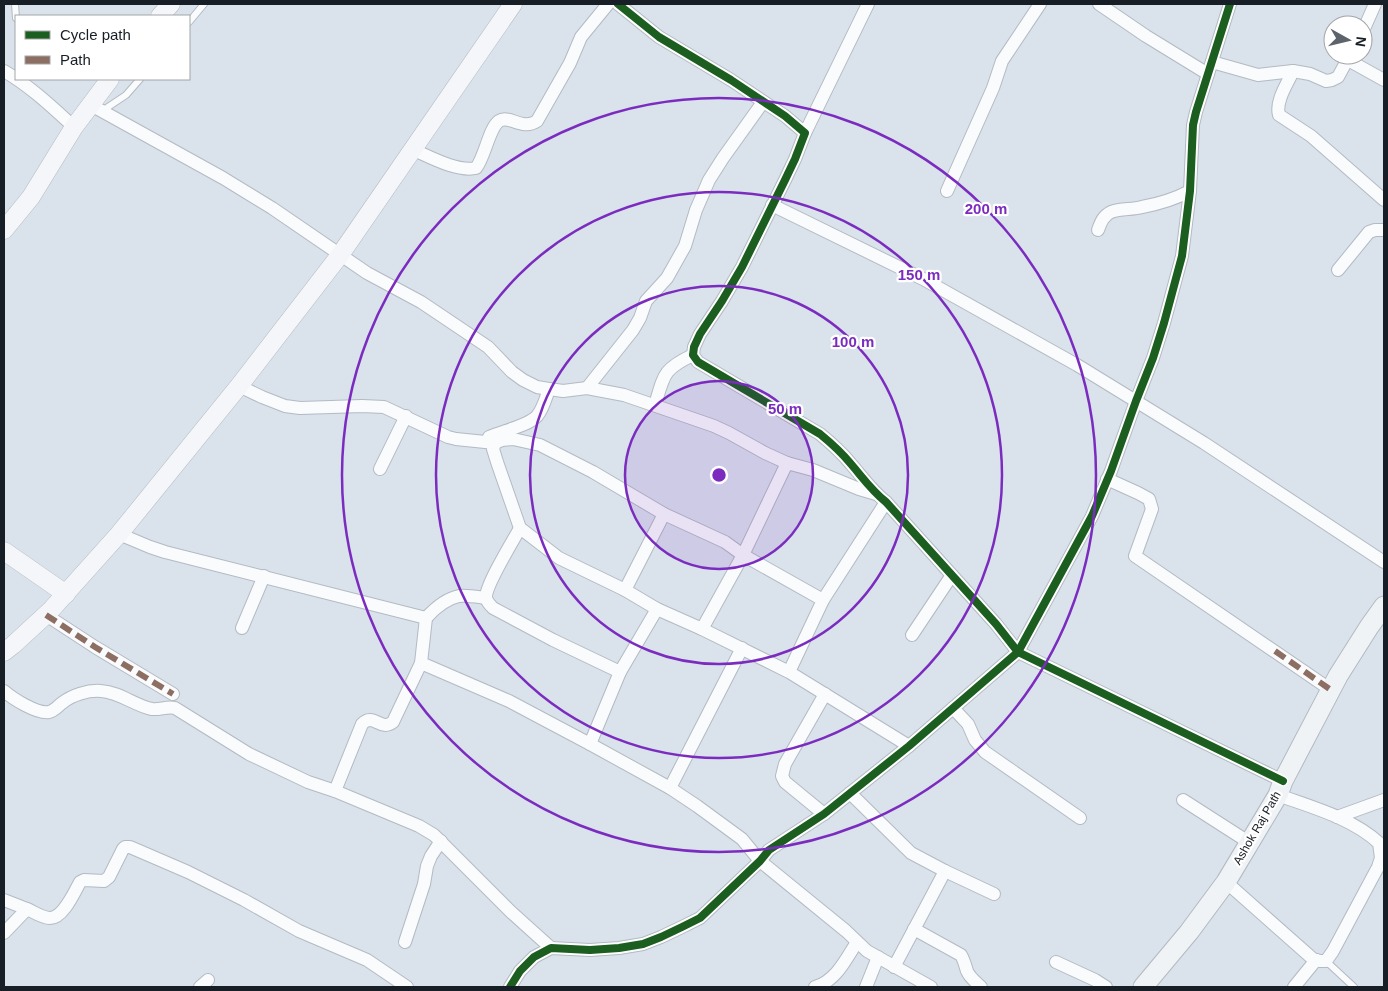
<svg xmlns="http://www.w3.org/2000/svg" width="1388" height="991" viewBox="0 0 1388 991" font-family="Arial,sans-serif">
<rect width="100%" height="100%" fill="#dae2ec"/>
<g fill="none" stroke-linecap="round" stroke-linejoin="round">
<g stroke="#b4bac2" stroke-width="8">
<g id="lane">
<path d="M15 4 16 18"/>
<path d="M189 22 204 4"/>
<path d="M102 111 126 95 140 79"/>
<path d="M1326 961 1354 987"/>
</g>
</g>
<g stroke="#b4bac2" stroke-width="14">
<g id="street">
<path d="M618 4 659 37 731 80 785 116 805 133 795 159 785 180 742 267 722 301 700 334 694 347 693 355 698 362 820 434C831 443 842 453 851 464 863 478 872 491 886 502L996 624 1018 652 1283 781"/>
<path d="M1099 4 1146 36 1208 74"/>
<path d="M1363 31 1375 4"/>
<path d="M1348 60 1384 80"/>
<path d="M1212 62 1258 75 1293 71 1310 74 1326 81 1332 80 1338 77 1350 55"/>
<path d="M4 71C30 86 52 107 74 127"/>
<path d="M1293 71C1288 83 1275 101 1279 115L1311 136 1384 200"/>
<path d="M91 105 223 178 272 208 367 273 421 302 488 347 512 372 523 380 537 387 549 389 563 391 587 388 624 395 714 426 729 433 765 453 787 463"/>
<path d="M805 133 868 4"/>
<path d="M412 149C430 157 457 172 476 168 485 157 489 128 499 121 509 114 522 131 537 121L570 63 581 37 608 4"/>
<path d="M947 191 993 88 1002 61 1040 4"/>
<path d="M772 205 923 279 1077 365 1204 443 1384 562"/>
<path d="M1098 230C1101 222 1103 216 1111 212 1121 208 1132 210 1142 207 1158 204 1175 199 1190 191"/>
<path d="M1338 270 1369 232 1375 230H1384"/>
<path d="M239 386 262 397 285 406 300 408 362 406 384 407 448 437 456 439 495 443"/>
<path d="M587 388 633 330 640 318 646 301 667 278 685 246 696 210 709 180 723 158 763 102"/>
<path d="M655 405C664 375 663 369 693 355"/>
<path d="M489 437C502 431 528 426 537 416 543 409 546 398 549 389"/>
<path d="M380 469 406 416"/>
<path d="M1107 479 1138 493 1149 499 1152 509 1135 556 1331 690"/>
<path d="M520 528C513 541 485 586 486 598 487 602 490 605 493 608L553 640 620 672"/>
<path d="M119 534 150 547 165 552 426 618 421 663 509 701 590 744 670 788 697 806 742 839 760 861 846 931 867 951 931 987"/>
<path d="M625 590 664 514"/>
<path d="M823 600 886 502"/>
<path d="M46 615 95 647 173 694"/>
<path d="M426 618C435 608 445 599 459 596 467 595 478 597 486 598"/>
<path d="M242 628 264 576"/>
<path d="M702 629 743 555 787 463 813 470 859 489 876 494"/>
<path d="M912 635 952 575"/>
<path d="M789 672 823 600 743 555 725 542 664 514 593 472 540 445 513 439 502 440 495 443 493 449 497 462 520 528 559 558 625 590 657 609 702 629 789 672 909 746"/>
<path d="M4 691C13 699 37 714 49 712 54 711 58 706 62 703 72 695 88 690 101 691 120 692 135 706 152 709 160 710 167 706 175 708L249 754 308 782 335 791 419 826 434 835 511 912 551 948"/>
<path d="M953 708 968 724 975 740 985 752 1080 818"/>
<path d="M590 744 620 672 657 609"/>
<path d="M670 788 742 648"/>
<path d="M335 791 362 724C374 712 380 732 393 722L421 663"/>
<path d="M850 793 911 853 945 871 994 894"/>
<path d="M1183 800 1250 843"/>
<path d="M824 814 785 782 782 776 785 764 825 694"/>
<path d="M1337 817 1384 800"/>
<path d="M1226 882 1313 959 1320 961H1326L1333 951 1378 867 1381 858 1379 843C1352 818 1311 807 1278 795"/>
<path d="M4 900 27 909"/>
<path d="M914 929 961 955C964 960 965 965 967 971 970 978 976 982 981 987"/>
<path d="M4 933 27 909C34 912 42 918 50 918 63 918 74 893 80 882L84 880 104 881 109 877 123 849 125 847H130L188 872 244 900 299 931 367 960 407 987"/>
<path d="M405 942 424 884 427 866 431 856 441 841"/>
<path d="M1056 962 1095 980 1106 987"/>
<path d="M894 967 945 871"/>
<path d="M200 987 208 980"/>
<path d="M510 987 520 971 534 957 551 948 590 950 619 948 643 944 661 937 682 927 700 918 760 861 769 850 824 814 909 746 1018 652 1092 516 1111 471 1136 401 1153 358 1164 323 1182 256 1190 191 1193 125 1196 112 1230 4"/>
<path d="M815 987C836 981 846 959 857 942"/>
<path d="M866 987 878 957"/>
<path d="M1294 987 1316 960"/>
</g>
</g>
<g stroke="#b4bac2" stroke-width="19">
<g id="secondary">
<path d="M160 16 171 4"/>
<path d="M4 230 31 197 74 127 110 79"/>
<path d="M4 551 66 594"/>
<path d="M4 652 13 645 50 611 119 534 239 386 340 255 513 4"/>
</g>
</g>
<g stroke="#b2b9c1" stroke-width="21">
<path id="primary" d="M1143 987 1189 932 1226 882 1278 795 1283 781 1338 676 1369 627 1384 606"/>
</g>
<use href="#lane" stroke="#f9fbfc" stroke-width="6"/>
<use href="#street" stroke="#f9fbfc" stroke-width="12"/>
<use href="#secondary" stroke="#f5f6f9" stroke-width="18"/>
<use href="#primary" stroke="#f0f3f6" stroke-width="19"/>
<g stroke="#8d6e63" stroke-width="6" stroke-dasharray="12 6" stroke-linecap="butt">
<path d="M46 615 95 647 173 694"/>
<path d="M1275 651 1331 690"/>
</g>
<g stroke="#fff" stroke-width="11">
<g id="cycleway">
<path d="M618 4 659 37 731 80 785 116 805 133 795 159 785 180 742 267 722 301 700 334 694 347 693 355 698 362 820 434C831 443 842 453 851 464 863 478 872 491 886 502L996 624 1018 652 1283 781"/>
<path d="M510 987 520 971 534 957 551 948 590 950 619 948 643 944 661 937 682 927 700 918 760 861 769 850 824 814 909 746 1018 652 1092 516 1111 471 1136 401 1153 358 1164 323 1182 256 1190 191 1193 125 1196 112 1230 4"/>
</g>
</g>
<use href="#cycleway" stroke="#1b5e20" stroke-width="8"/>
</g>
<circle cx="719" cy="475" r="94" fill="#7b2cbf" fill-opacity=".12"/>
<g fill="none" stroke="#7b2cbf" stroke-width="2.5">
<circle cx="719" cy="475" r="94"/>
<circle cx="719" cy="475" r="189"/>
<circle cx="719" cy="475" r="283"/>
<circle cx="719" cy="475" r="377"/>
</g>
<g text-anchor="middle" stroke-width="4.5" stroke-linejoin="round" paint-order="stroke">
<g font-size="12" fill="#181e25" stroke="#fff">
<text transform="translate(1257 828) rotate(-60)" y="4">Ashok Raj Path</text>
</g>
</g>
<circle cx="719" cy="475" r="8" fill="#7b2cbf" stroke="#fff" stroke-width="2.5"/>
<g font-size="15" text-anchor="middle" font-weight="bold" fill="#7b2cbf" stroke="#fff" stroke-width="4.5" stroke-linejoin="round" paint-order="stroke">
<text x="986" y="214">200 m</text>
<text x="919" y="280">150 m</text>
<text x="853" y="347">100 m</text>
<text x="785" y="414">50 m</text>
</g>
<rect width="1388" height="991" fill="none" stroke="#181e25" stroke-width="10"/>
<rect x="15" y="15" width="175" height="65" fill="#ffffff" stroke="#a3a5a8"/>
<rect x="25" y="31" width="25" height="8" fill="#1b5e20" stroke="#a3a5a8"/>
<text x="60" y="40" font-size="15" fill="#181e25">Cycle path</text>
<rect x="25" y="56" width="25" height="8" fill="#8d6e63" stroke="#a3a5a8"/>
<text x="60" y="65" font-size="15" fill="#181e25">Path</text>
<g transform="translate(1348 40) rotate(98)"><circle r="24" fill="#ffffff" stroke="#a3a5a8"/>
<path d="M0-4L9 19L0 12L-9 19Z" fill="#5c636b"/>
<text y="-8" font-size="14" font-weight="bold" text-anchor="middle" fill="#181e25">N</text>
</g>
</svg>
